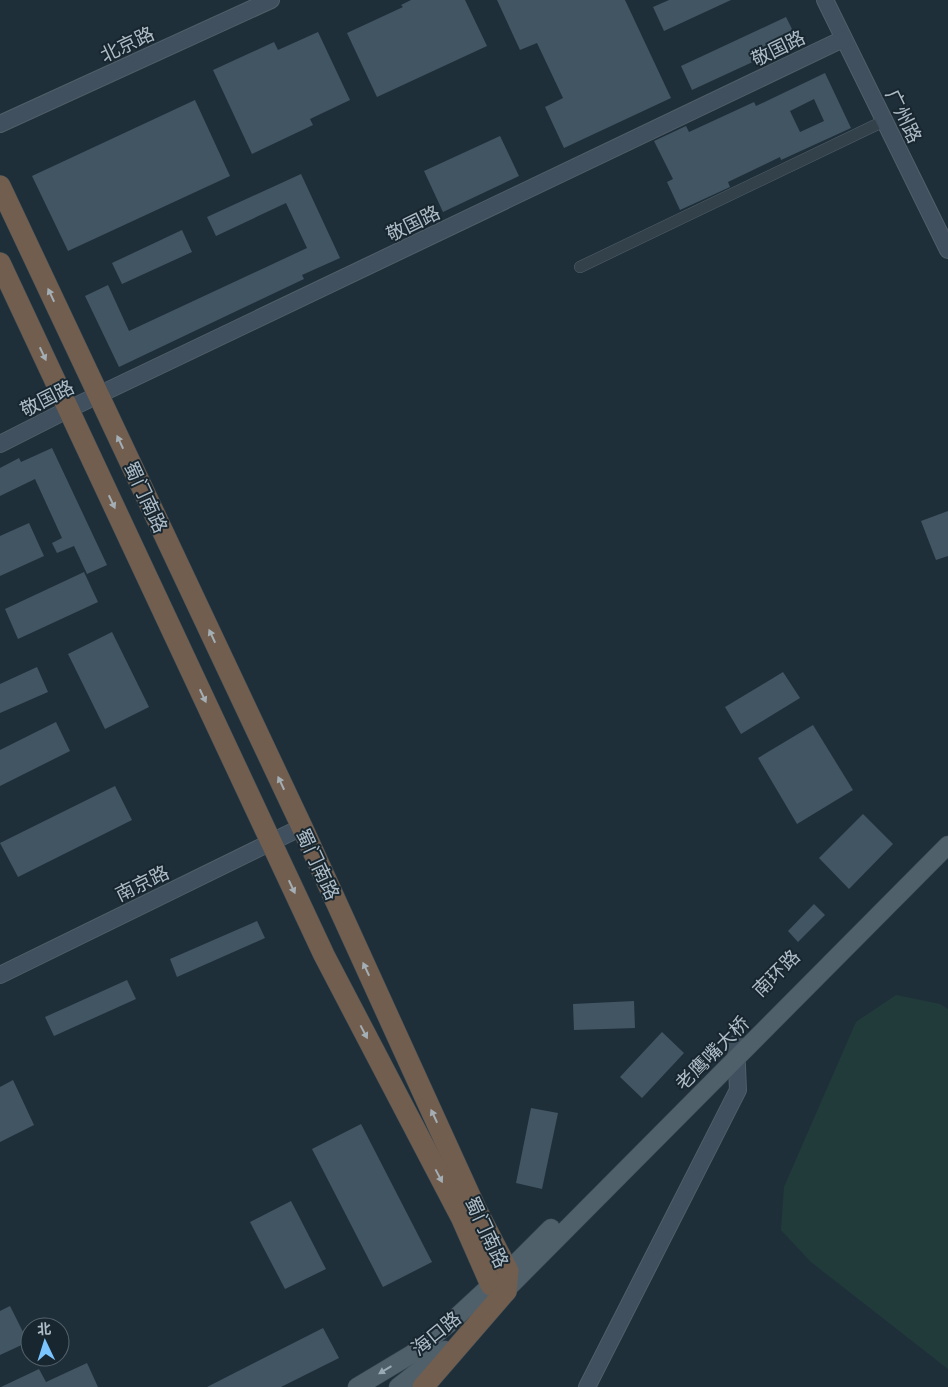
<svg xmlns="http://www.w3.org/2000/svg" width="948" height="1387" viewBox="0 0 948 1387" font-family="Signika,'Noto Sans SC',sans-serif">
<rect width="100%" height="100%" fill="#1f2f3a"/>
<path fill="#213b3a" d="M896 995 940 1004 948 1009V1369L811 1262 781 1230 784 1187 856 1022Z"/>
<g fill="#425562" fill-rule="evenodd">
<path d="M411 0H465L487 46 377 97 347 33 403 7 401 5Z"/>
<path d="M497 0H625L671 98 564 148 545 107 563 98 537 43 520 50Z"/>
<path d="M669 0H731L664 31 653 7Z"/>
<path d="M786 17 798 41 692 90 681 66Z"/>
<path d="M318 32 350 100 310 119 313 125 252 154 213 70 274 42 278 50Z"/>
<path d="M825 73 851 128 781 160 780 157 728 182 730 187 680 210 667 182 673 179 654 141 686 126 689 132 754 102 756 106ZM814 99 824 121 800 132 790 111Z"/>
<path d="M195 100 230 176 68 251 32 176Z"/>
<path d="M500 136 519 176 443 212 424 171Z"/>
<path d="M301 174 340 258 302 275 304 279 119 367 85 296 108 285 129 331 307 248 286 203 216 236 207 217Z"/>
<path d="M182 230 192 252 122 284 112 263Z"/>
<path d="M52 448 107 565 87 574 74 546 57 553 52 543 62 538 35 479 0 496V468L19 458 21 462Z"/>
<path d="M948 511V556L936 560 921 521Z"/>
<path d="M29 523 44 556 0 576V536Z"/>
<path d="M84 572 98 602 18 639 5 609Z"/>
<path d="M112 632 149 707 105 729 68 654Z"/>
<path d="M37 667 48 692 0 713V684Z"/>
<path d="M783 672 800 698 741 734 725 707Z"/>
<path d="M56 722 70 751 0 786V750Z"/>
<path d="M813 725 853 790 797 824 758 758Z"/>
<path d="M115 786 132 820 18 877 0 843Z"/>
<path d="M863 814 893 844 849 889 819 858Z"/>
<path d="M814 904 825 915 798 942 788 931Z"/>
<path d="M257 921 265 938 177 977 170 959Z"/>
<path d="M127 980 136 999 54 1036 45 1017Z"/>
<path d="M634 1001 635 1028 574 1030 573 1004Z"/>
<path d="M662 1032 684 1053 642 1098 620 1077Z"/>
<path d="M13 1080 34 1125 0 1142V1087Z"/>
<path d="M531 1108 558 1113 542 1189 516 1183Z"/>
<path d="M361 1124 432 1262 383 1287 312 1149Z"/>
<path d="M291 1201 326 1269 285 1289 250 1222Z"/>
<path d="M10 1306 28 1342 0 1355V1311Z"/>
<path d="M323 1328 339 1358 281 1387H207Z"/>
<path d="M87 1363 98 1387H1L39 1369 46 1382Z"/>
</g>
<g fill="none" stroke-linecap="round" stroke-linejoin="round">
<g stroke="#505f68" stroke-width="12">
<path id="street" d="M580 267 884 121"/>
</g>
<g stroke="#505f68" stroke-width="18">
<g id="secondary">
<path d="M825 0 948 250"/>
<path d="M0 124 271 0"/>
<path d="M0 444 69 409 843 39"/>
<path d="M0 975 302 827"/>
<path d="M587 1387 738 1090 736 1044"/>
</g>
</g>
<g stroke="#3c4a54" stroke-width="19">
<g id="primary">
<path d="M508 1271 551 1228"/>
<path d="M501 1295 948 845"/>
<path d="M357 1387 412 1354 451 1322 491 1285"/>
<path d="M398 1387 445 1350"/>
</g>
</g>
<g stroke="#3d4c55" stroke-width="22">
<g id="highway">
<path d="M0 186 302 827 476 1209 508 1271 506 1291"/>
<path d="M0 263 324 955 462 1219 491 1285 506 1291"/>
<path d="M423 1387 506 1291"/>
</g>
</g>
<use href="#street" stroke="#33414b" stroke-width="11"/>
<use href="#secondary" stroke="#40505e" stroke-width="16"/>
<use href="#primary" stroke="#50606b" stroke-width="18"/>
<use href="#highway" stroke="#715e4f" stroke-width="21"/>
</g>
<defs><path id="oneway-solid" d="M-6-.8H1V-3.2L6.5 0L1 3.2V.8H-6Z" transform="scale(1.25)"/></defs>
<g fill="#a4aeb5">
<use href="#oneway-solid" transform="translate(51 295) rotate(-115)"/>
<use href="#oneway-solid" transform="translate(43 354) rotate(65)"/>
<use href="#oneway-solid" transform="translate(120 442) rotate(-115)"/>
<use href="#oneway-solid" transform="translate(112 502) rotate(65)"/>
<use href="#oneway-solid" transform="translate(212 636) rotate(-115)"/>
<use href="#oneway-solid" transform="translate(203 696) rotate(65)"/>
<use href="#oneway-solid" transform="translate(281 783) rotate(-115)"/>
<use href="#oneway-solid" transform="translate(292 887) rotate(65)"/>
<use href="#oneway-solid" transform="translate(366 969) rotate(-115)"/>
<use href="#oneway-solid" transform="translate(364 1032) rotate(62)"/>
<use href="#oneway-solid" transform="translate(434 1116) rotate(-115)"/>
<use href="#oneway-solid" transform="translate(439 1176) rotate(62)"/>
</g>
<use fill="#9aaab5" href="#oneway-solid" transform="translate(385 1370) rotate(149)"/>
<g text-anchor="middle" stroke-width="4" stroke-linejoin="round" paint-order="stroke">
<g font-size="19" fill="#adbcc7" stroke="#18262f">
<text transform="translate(127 44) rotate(-25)" y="7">北京路</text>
<text transform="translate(778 48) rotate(-26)" y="7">敬国路</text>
<text transform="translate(904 116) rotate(64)" y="7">广州路</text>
<text transform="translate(413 223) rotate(-26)" y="7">敬国路</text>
<text transform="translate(47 398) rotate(-27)" y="7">敬国路</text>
<text transform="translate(146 497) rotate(65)" y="7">蜀门南路</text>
<text transform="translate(318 864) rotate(65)" y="7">蜀门南路</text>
<text transform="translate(142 883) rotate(-26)" y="7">南京路</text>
<text transform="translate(776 973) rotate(-45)" y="7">南环路</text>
<text transform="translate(712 1053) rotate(-45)" y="7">老鹰嘴大桥</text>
<text transform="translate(487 1232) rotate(65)" y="7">蜀门南路</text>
<text transform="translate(436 1333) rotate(-39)" y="7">海口路</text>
</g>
</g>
<g transform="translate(45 1342) rotate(356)"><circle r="24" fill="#18262f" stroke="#54626c"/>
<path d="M0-4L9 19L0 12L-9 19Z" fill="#7ac4ff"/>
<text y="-8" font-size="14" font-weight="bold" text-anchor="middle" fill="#adbcc7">北</text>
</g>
</svg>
